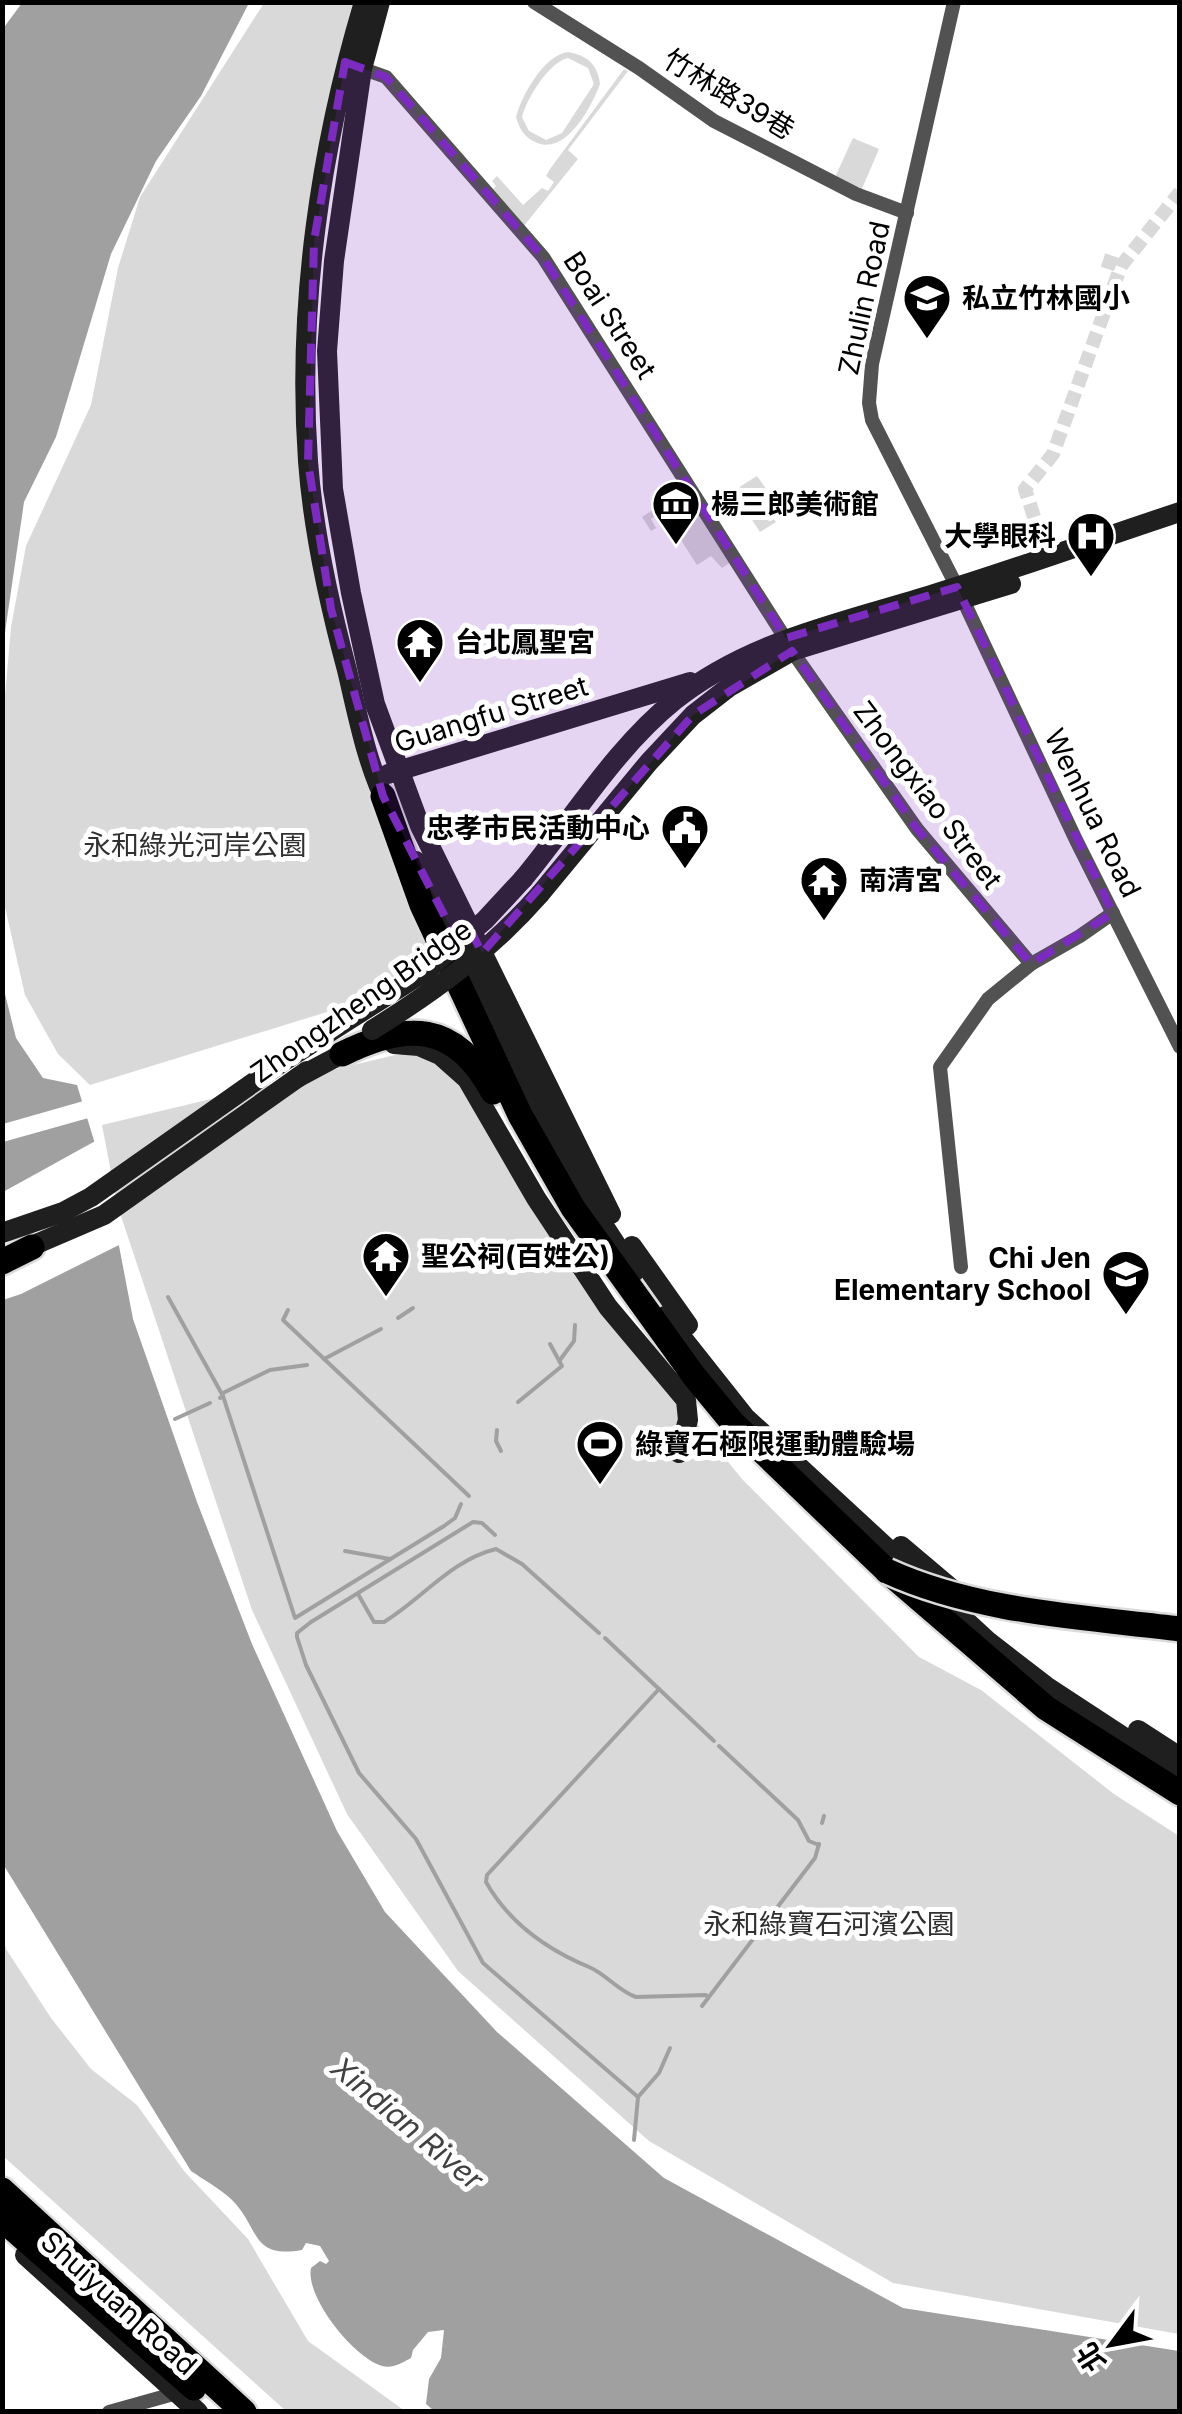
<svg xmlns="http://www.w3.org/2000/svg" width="1182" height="2414" viewBox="0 0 1182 2414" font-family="Inter,'Noto Sans TC',sans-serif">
<rect width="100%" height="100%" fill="#fff"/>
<g fill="#d9d9d9" fill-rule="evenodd">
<path d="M264 3H357L316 201 309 454 337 646 432 945 412 964 353 1004 90 1085 58 1054 25 995 2 894V731L11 627 26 546 91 405 118 268 140 197Z"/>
<path d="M568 52C587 55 598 65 600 84 591 108 565 157 535 142 524 137 519 128 516 117 522 95 544 55 568 52ZM568 58 588 68 594 84 562 133 546 140 529 131 522 117C527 98 549 62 568 58Z"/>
<path d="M624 69 628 71 568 150 578 159 523 227 491 191 496 186 492 181 497 176 523 205 542 188 548 191 554 182 546 176 550 169Z"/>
<path d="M853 138 879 149 861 191 841 183 836 175Z"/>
<path d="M757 476 770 494 762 500 776 522 760 532 733 491Z"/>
<path d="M673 497 676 501 669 506 675 519 679 520 697 509 731 562 722 568 711 556 697 565 663 512 651 519 656 528 651 531 642 517Z"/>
<path d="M450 1047 635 1347 742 1479 919 1657 981 1690 1114 1794 1179 1836V2334L893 2283 649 2141 458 1971 347 1814 252 1610 117 1204 102 1125 395 1055Z"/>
<path d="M2 1933 6 1949 51 2018 91 2069 137 2105 184 2171 248 2239 308 2341 405 2411H286L3 2156Z"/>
</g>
<g fill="#a0a0a0">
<path d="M22 3H249L201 96 156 161 111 254 56 437 24 502 3 646 2 30Z"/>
<path d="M2 982 16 1038 43 1078 77 1085 107 1183 133 1319 197 1502 252 1644 337 1831 385 1912 497 2032 664 2178 903 2308 1179 2351V2411H434L426 2404 429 2379 441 2358 444 2330 428 2332 413 2350 411 2358C402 2363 392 2369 382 2366 354 2358 305 2297 311 2268L320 2261 326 2264 329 2261 320 2246 306 2243 302 2250C250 2259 260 2227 231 2199 219 2188 204 2180 191 2171L3 1864Z"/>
</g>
<g fill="#fff">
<path d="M87 1100 92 1117 3 1142V1124Z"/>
<path d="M99 1139 112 1182 123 1243 21 1294 3 1300V1192Z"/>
</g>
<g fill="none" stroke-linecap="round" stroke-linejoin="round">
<g stroke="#a0a0a0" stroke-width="4">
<path d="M168 1297 223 1396 220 1398"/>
<path d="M288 1310 283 1320 469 1496"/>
<path d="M398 1318 413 1308"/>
<path d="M324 1359 381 1329"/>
<path d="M560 1360 574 1341 575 1325"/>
<path d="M223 1393 270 1370 307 1365"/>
<path d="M223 1396 295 1618 444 1526 455 1518 461 1504"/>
<path d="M518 1402 562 1366 550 1344"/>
<path d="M175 1419 210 1403"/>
<path d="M497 1430 496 1441 501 1451"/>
<path d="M495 1535 482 1523 473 1522 311 1622 297 1633V1637L306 1665 359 1773 416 1839 483 1963 638 2097"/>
<path d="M345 1551 390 1559"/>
<path d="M358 1594 374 1622H384C422 1599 451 1560 496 1549L522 1564 599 1633"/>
<path d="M605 1638 714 1741"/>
<path d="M659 1689 487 1875 486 1882C509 1923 546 1949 589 1967 606 1974 618 1991 636 1997L706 1995 708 1998"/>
<path d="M719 1746 798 1820 809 1841 819 1845"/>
<path d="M822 1823 824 1816"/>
<path d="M702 2006 815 1858 819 1844"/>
<path d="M634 2140 638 2097 659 2073 670 2048"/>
</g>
<g stroke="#d9d9d9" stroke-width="14" stroke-dasharray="14 7" stroke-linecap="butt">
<path d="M1103 260 1121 266"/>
<path d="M1047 557 1025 489 1053 454 1121 266 1180 192"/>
</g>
<g stroke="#dbdbdb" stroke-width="30">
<g id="highway">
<path d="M383 796 422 905 520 1115 573 1208 694 1376 732 1422 887 1571 1046 1708 1180 1793"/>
<path d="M342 1054C406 1022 455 1021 493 1092"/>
<path d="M2 1262 32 1247"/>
<path d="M2 2190 244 2412"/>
<path d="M2 2219 194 2388"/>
</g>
</g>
<g stroke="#525252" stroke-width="14">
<path d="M534 2 639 68 714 121 856 194 907 213"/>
<path d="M954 2 872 364 869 403 872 420 957 587 1076 840 1180 1047"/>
<path d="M355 66 386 77 543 257 785 638"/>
<path d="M792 651 917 829 1031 964"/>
<path d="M961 1267 940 1067 988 999 1031 964 1080 936 1113 913"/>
<path d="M109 2412 177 2393"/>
</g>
<g stroke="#1f1f1f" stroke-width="20">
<path d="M364 2C320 149 297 307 308 461 313 531 329 603 347 670 358 716 367 766 389 808"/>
<path d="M380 2 362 69 334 261 327 351 333 489 351 593 375 704 420 826 611 1214"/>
<path d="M388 774 690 682"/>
<path d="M416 861 574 1180 634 1272"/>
<path d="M523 879C572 820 615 748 675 700 750 640 845 622 934 594 1016 569 1098 539 1180 512"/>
<path d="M540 894 649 762 693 715 729 687 792 651 1011 584"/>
<path d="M394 1044 419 1046 440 1055 467 1079 536 1198 608 1307 686 1400 688 1420 679 1453"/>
<path d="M297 1078 342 1054 356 1050"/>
<path d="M632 1246 688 1325"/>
<path d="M20 1251 104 1215 307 1071"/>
<path d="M665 1316 745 1417 989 1642 1046 1686 1180 1774"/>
<path d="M901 1546 959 1595"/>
<path d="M1138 1730 1180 1757"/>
<path d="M25 2255 198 2412"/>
</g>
<use href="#highway" stroke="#000" stroke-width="25"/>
<g stroke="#dbdbdb" stroke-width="30" stroke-linecap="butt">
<path id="highway-bridge" d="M887 1571C976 1612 1083 1617 1180 1629"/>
</g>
<g stroke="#1f1f1f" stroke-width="20">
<path d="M372 1030C435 991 491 950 540 894"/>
<path d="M2 1233 63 1212 91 1197 284 1061 426 971 485 920 523 879"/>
</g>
<use href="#highway-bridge" stroke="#000" stroke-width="25"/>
</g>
<path fill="#7b2cbf" fill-opacity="0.2" stroke="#7b2cbf" stroke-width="8" stroke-dasharray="20 12" stroke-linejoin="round" d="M345 62 386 77 543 257 786 638 957 587 1113 913 1031 964 917 829 792 651 693 715 482 953 472 933 459 944 383 796 331 609 308 462 314 241Z"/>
<defs>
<g id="school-pin" transform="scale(2.5)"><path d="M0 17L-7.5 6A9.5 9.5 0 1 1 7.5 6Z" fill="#000" stroke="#fff"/><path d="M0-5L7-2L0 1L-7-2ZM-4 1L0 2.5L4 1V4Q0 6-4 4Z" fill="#fff"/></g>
<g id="museum-pin" transform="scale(2.5)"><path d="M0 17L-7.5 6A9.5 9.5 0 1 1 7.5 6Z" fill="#000" stroke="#fff"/><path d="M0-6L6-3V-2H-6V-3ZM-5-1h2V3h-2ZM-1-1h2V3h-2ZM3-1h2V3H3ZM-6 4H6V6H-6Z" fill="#fff"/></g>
<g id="hospital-pin" transform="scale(2.5)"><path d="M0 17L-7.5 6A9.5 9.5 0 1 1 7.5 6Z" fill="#000" stroke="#fff"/><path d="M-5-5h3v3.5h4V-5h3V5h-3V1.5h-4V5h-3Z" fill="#fff"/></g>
<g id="temple-pin" transform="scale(2.5)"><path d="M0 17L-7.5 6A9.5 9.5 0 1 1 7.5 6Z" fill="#000" stroke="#fff"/><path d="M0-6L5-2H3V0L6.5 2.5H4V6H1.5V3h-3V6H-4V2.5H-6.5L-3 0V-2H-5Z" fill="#fff"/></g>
<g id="civic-pin" transform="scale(2.5)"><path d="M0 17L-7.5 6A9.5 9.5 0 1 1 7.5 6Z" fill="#000" stroke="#fff"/><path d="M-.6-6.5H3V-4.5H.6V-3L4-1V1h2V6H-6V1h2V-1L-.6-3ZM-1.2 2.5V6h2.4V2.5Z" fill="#fff"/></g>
<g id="stadium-pin" transform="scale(2.5)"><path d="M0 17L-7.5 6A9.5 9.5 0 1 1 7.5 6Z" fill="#000" stroke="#fff"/><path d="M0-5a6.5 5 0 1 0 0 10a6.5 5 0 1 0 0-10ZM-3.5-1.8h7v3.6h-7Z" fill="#fff"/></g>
</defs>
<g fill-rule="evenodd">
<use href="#school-pin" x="927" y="298"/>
<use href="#museum-pin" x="676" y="504"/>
<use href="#hospital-pin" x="1091" y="536"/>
<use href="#temple-pin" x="420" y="642"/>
<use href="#civic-pin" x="685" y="828"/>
<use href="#temple-pin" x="824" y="880"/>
<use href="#temple-pin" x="386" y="1256"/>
<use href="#school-pin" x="1126" y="1274"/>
<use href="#stadium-pin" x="600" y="1444"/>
</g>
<g text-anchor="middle" stroke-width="10" stroke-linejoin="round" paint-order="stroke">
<g font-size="28" fill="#000" stroke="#fff">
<text transform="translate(729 94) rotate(31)" y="10">竹林路39巷</text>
<text transform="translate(864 298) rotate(-78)" y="10">Zhulin Road</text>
<text transform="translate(610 315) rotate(57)" y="10">Boai Street</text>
<text transform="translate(491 714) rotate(-17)" y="10">Guangfu Street</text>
<text transform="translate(928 795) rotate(53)" y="10">Zhongxiao Street</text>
<text transform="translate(1093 813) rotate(64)" y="10">Wenhua Road</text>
<text transform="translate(361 1001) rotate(-35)" y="10">Zhongzheng Bridge</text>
<text transform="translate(119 2303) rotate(42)" y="10">Shuiyuan Road</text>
</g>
<g font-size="28" font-weight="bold" fill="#000" stroke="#fff" text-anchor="start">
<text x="962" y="308">私立竹林國小</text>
<text x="711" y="514">楊三郎美術館</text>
<text x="1056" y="546" text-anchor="end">大學眼科</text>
<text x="455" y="652">台北鳳聖宮</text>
<text x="650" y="838" text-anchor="end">忠孝市民活動中心</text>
<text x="859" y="890">南清宮</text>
<text x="421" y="1266">聖公祠(百姓公)</text>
<text x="1091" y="1268" text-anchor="end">Chi Jen<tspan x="1091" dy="32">Elementary School</tspan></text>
<text x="635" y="1454">綠寶石極限運動體驗場</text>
</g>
<g font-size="28" fill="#303030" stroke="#fff">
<text x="195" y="855">永和綠光河岸公園</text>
<text x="829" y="1934">永和綠寶石河濱公園</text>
</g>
<g font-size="30" font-style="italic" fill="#414141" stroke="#fff">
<text transform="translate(407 2124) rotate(40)" y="10">Xindian River</text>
</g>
</g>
<rect width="1182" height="2414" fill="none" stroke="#000000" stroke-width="10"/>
<g transform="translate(1112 2344) rotate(238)" stroke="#ffffff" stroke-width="8" paint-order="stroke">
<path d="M0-8L18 38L0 25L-18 38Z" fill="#000000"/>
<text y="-15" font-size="28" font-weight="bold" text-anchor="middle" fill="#000000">北</text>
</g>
</svg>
